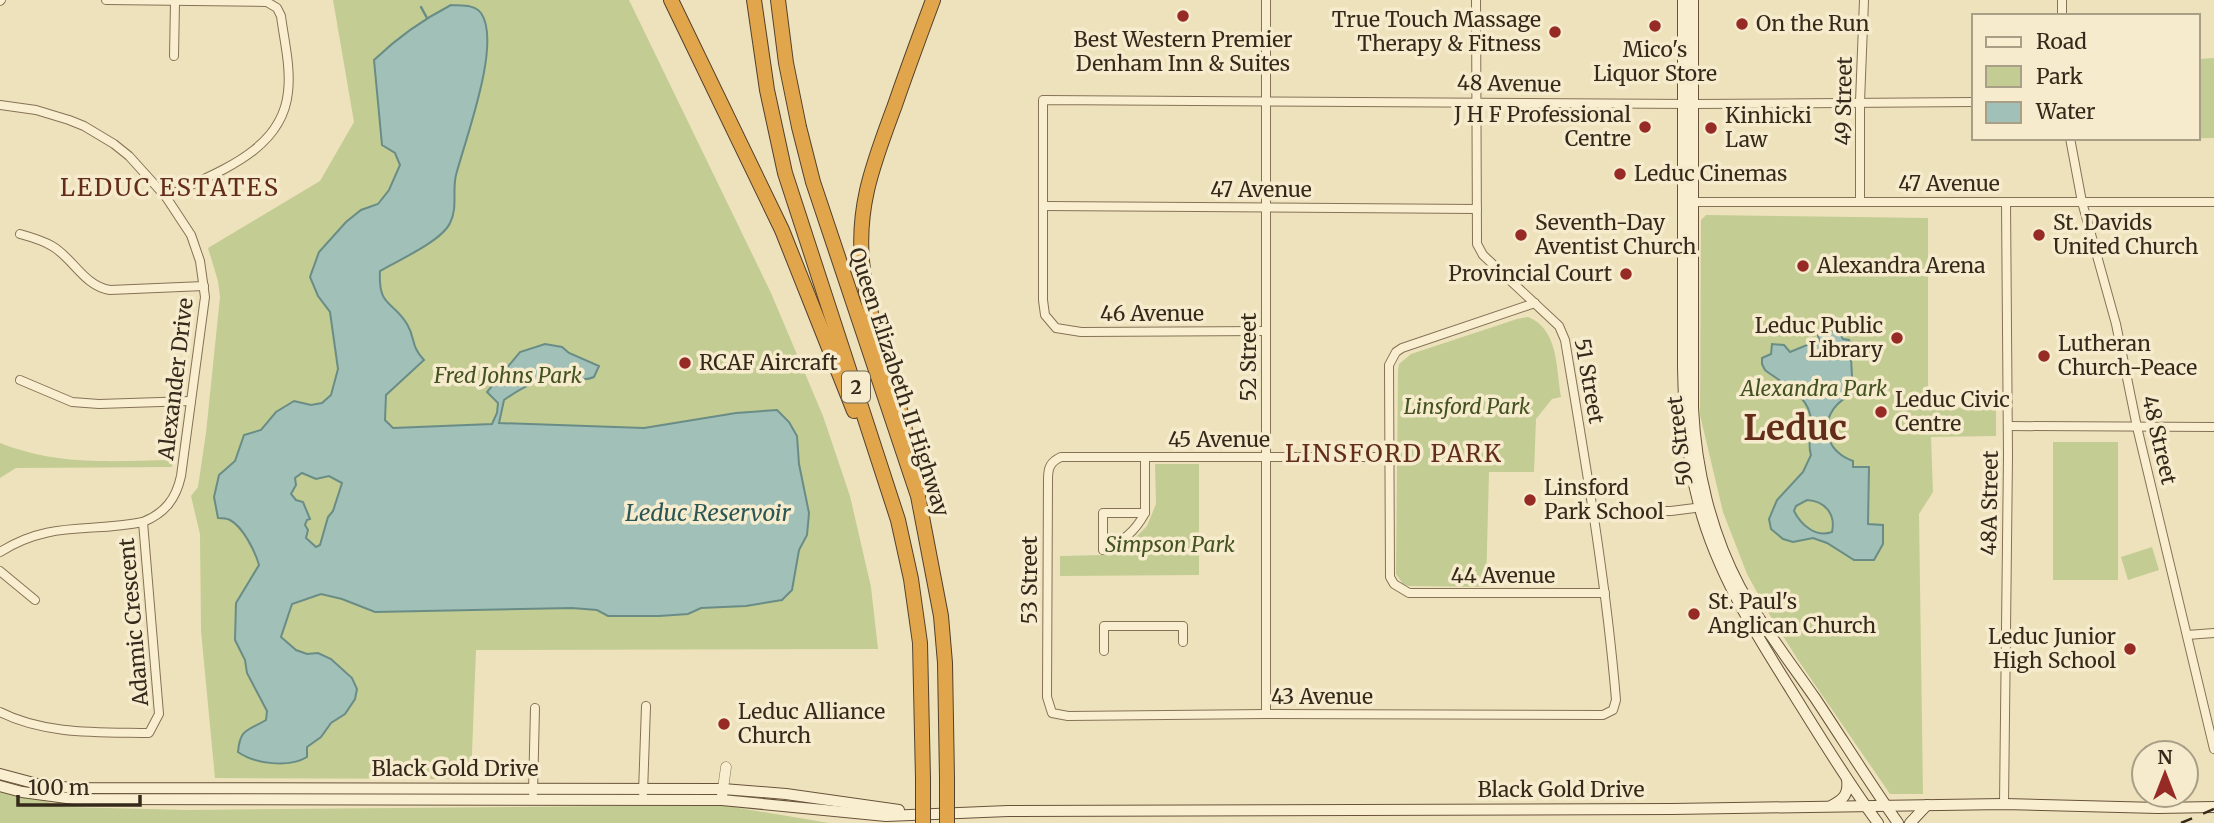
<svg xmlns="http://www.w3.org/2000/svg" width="2214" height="823" viewBox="0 0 2214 823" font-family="Merriweather,serif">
<rect width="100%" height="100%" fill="#eee2bd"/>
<g fill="#c3cc92">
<path d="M333 0H629L771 293 823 416 850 496 871 587 878 649 476 650 471 779 215 778 201 631 200 534 191 496 198 487 206 433 220 297 218 281 208 248 320 181 354 122Z"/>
<path d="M2214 58V138L2140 139 2198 138V59Z"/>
<path d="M1706 215 1928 218V406L1996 409V436L1931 437 1933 492 1919 514 1923 794H1890L1798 660 1768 612 1747 574 1723 512 1700 415 1701 220Z"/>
<path d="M1528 317C1559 329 1556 369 1561 397L1552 399 1536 419 1534 472H1489L1486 587 1409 586 1403 584 1396 574 1398 371 1399 364 1411 354 1517 319Z"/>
<rect x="2053" y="442" width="65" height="138"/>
<path d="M0 443C59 466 111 461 173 460L172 467 16 468 0 478Z"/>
<path d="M1155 464H1199V575L1060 576V556L1106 555 1128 545 1147 526 1156 504Z"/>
<path d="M2152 547 2159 570 2128 580 2121 557Z"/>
<path d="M0 788 65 807 187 810 721 805 829 823H0Z"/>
</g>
<g fill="#a1c0b8" stroke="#698d86" stroke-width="2" fill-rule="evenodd">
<path d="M451 5C461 6 474 4 481 13 502 43 465 140 456 175 452 190 458 208 450 223 442 241 397 261 380 271 378 308 393 300 407 324 416 339 410 345 424 360L386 395 385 420 393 428 492 424 497 413 498 403 487 392 520 352 545 344 562 347 569 353 599 366 594 377C584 382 572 377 561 377 539 378 521 388 504 400L499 423 644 428 736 413 777 410 789 422 797 436 799 464 809 513 807 535 799 550 792 590 782 600 746 606 701 608 688 614 659 616H608L597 610 572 608 375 612 342 599 321 594 292 604 281 637 296 650 307 654 318 653 331 659 352 678 357 689 355 699 345 714 331 723 321 737 307 747V757C289 768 255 764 238 752 240 728 248 731 266 720L267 711 247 673 245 660 235 640 236 603 259 565C255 551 243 527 230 520 226 518 222 518 218 518L214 497 219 475 235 461 244 435 261 430 276 412 294 401 311 405 322 403 331 395 338 369 330 312 318 296 310 277 319 252 346 222 361 210 378 204 389 190 400 165 395 153 382 145 374 60C398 37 422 20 451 5ZM302 473 316 479 329 476 342 483 333 511 328 517 320 545 316 547 306 538 308 530 305 525 307 520 310 519 303 502 296 500 291 494 296 485 295 478Z"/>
<path d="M1828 331 1839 332 1843 339 1849 340 1851 346 1848 354 1851 358 1853 394C1819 408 1818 449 1853 461V467H1869L1868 524 1883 525V544L1874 560H1854L1827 543 1813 538 1793 542 1783 539 1771 529 1769 519 1777 500 1803 472 1811 455C1807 444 1812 434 1811 422 1811 396 1783 384 1765 370L1762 364V358L1771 354 1772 344 1784 345 1790 352 1807 345H1816L1819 340 1818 335ZM1807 500C1825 501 1836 514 1832 532 1816 538 1801 525 1794 511L1796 506Z"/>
</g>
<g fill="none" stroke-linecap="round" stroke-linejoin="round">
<path stroke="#698d86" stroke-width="2.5" d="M421 7 427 18"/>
<g stroke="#867256" stroke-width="10">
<g id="minor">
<path d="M106 0 267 2 277 8 281 16C284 40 291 67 288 92 282 153 213 173 166 197"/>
<path d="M1266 0V714"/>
<path d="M2062 0V16"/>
<path d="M0 1 1 0"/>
<path d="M174 56 175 2"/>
<path d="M0 105 36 110 69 120 84 126 114 144 129 156 166 197 191 235 200 261 205 297 181 476C176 499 165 513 143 522 89 533 51 520 0 552"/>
<path d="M2070 138 2082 202 2116 324 2137 427 2214 749"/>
<path d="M1688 202H2214"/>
<path d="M1860 202V102L1864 0"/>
<path d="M1044 206 1477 209"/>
<path d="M20 234C31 237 42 240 52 246 73 258 84 286 110 290L204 286"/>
<path d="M1535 303 1402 348 1396 352 1389 365 1390 577 1394 584 1409 593H1605"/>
<path d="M1266 331 1081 332 1056 328 1045 315 1043 300V100L1692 104 1974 102"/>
<path d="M20 380 72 402 99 404 191 401"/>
<path d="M2008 426 2214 427"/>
<path d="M1388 457H1061C1050 462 1048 468 1048 479L1047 697 1052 713 1068 716 1266 714 1603 715 1613 710 1616 700C1606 579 1585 460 1565 340L1559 326 1483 255 1477 244 1476 0"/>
<path d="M1594 511H1671L1703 507"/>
<path d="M1103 513H1145C1135 532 1123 541 1103 550Z"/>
<path d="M1145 513V458"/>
<path d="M0 571 35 600"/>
<path d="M2187 635 2214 633"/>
<path d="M1104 651V626H1183V642"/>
<path d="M0 712C45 735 100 732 149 733L159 714 143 522"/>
<path d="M533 793 535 708"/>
<path d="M643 793 646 706"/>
<path d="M2004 804 2008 456 2006 202"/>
</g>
</g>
<g stroke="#867256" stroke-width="11">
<path id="tertiary" d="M722 796 726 767"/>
</g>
<g stroke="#68533a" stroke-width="12">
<g id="secondary">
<path d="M1683 0V368C1684 414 1687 460 1699 505 1717 573 1754 631 1791 690 1819 735 1846 780 1878 823"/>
<path d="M1693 0V408C1696 469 1711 533 1740 587 1762 626 1790 662 1815 698 1843 740 1869 782 1898 823"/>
<path d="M0 774 45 786 77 788 723 789 786 794 899 810"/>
<path d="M0 786 22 792 74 799 722 800 886 816 1008 811 1672 809 2004 804 2158 808 2214 807"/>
<path d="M1831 806C1844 799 1849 794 1847 779"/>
<path d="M1910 823 1927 805"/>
</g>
</g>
<g stroke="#54402b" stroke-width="16">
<g id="motorway">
<path d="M671 0 782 230 854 411"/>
<path d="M754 0 767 90 785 173 898 520 911 579 920 643 923 779"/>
<path d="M778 0 786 63 799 127 813 182 918 496 941 616 945 663 947 778"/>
<path d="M907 439C896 382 869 328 863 270 855 208 874 162 895 105 907 70 920 35 933 0"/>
</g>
</g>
<use href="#minor" stroke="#f9efd0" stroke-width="8"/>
<use href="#tertiary" stroke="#f9efd0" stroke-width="10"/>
<use href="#secondary" stroke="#f9efd0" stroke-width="10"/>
<use href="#motorway" stroke="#e1a64b" stroke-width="14"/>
<path stroke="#35291b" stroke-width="2.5" stroke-dasharray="12 12" stroke-linecap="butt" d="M2181 823 2214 809"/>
<g stroke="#54402b" stroke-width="16" stroke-linecap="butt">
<g id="motorway-bridge">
<path d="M923 779V823"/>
<path d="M947 823V778"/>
</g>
</g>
<use href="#motorway-bridge" stroke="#e1a64b" stroke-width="14"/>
</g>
<g fill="#962a25" stroke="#f6eccd" stroke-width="2.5">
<circle cx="1183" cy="16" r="7"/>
<circle cx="1742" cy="24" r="7"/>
<circle cx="1655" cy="26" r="7"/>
<circle cx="1555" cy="32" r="7"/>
<circle cx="1645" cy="127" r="7"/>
<circle cx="1711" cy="128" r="7"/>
<circle cx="1620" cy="174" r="7"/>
<circle cx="1521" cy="235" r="7"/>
<circle cx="2039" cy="235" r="7"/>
<circle cx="1803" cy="266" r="7"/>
<circle cx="1626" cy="274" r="7"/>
<circle cx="1897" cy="338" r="7"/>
<circle cx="2044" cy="356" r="7"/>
<circle cx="685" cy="363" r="7"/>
<circle cx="1881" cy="412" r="7"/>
<circle cx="1530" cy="500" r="7"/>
<circle cx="1694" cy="614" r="7"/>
<circle cx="2130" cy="649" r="7"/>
<circle cx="724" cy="724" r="7"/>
</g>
<g text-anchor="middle" stroke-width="7" stroke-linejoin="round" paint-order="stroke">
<rect fill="#f6eccd" stroke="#6f6450" stroke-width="2" x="842" y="371.5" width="28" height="31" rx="5"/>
<g font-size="19" font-weight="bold" fill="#35291b">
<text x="856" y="394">2</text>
</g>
<g font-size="21" fill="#35291b" stroke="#f6eccd" text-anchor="start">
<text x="1541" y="27" text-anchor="end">True Touch Massage<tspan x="1541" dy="24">Therapy &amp; Fitness</tspan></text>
<text x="1756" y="31">On the Run</text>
<text x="1183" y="47" text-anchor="middle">Best Western Premier<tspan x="1183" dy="24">Denham Inn &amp; Suites</tspan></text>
<text x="1655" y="57" text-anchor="middle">Mico's<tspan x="1655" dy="24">Liquor Store</tspan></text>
<text x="1631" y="122" text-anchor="end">J H F Professional<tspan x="1631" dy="24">Centre</tspan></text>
<text x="1725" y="123">Kinhicki<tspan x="1725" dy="24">Law</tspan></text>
<text x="1634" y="181">Leduc Cinemas</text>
<text x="1535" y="230">Seventh-Day<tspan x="1535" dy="24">Aventist Church</tspan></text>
<text x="2053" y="230">St. Davids<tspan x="2053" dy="24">United Church</tspan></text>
<text x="1817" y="273">Alexandra Arena</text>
<text x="1612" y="281" text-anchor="end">Provincial Court</text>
<text x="1883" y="333" text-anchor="end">Leduc Public<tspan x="1883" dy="24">Library</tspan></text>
<text x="2058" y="351">Lutheran<tspan x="2058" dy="24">Church-Peace</tspan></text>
<text x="699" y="370">RCAF Aircraft</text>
<text x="1895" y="407">Leduc Civic<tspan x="1895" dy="24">Centre</tspan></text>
<text x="1544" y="495">Linsford<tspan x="1544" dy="24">Park School</tspan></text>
<text x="1708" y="609">St. Paul's<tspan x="1708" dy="24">Anglican Church</tspan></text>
<text x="2116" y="644" text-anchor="end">Leduc Junior<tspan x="2116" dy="24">High School</tspan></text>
<text x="738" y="719">Leduc Alliance<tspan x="738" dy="24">Church</tspan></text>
</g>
<g font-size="21" fill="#35291b" stroke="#f6eccd">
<text transform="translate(1509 84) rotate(1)" y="7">48 Avenue</text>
<text transform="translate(1844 101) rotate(-89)" y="7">49 Street</text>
<text x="1949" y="191">47 Avenue</text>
<text x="1261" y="197">47 Avenue</text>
<text x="1152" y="321">46 Avenue</text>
<text transform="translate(1249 357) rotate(-90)" y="7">52 Street</text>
<text transform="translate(176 379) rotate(-83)" y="7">Alexander Drive</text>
<text transform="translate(1589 381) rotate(80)" y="7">51 Street</text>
<text transform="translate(899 382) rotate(72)" y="7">Queen Elizabeth II Highway</text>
<text x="1219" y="447">45 Avenue</text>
<text transform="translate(2159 440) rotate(77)" y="7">48 Street</text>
<text transform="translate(1680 441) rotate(-97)" y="7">50 Street</text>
<text transform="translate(1990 503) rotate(-89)" y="7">48A Street</text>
<text x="1503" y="583">44 Avenue</text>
<text transform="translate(1030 580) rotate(-90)" y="7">53 Street</text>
<text transform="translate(134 622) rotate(-95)" y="7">Adamic Crescent</text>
<text x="1322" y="704">43 Avenue</text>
<text x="455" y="776">Black Gold Drive</text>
<text x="1561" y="797">Black Gold Drive</text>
</g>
<g font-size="21" font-style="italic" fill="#445221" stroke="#f6eccd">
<text x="508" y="383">Fred Johns Park</text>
<text x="1814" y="396">Alexandra Park</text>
<text x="1467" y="414">Linsford Park</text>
<text x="1170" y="552">Simpson Park</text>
</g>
<g font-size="23" font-style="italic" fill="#2a5655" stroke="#f6eccd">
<text x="708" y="521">Leduc Reservoir</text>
</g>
<g font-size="24" letter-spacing="2" fill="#632d1a" stroke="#f6eccd">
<text x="170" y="196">LEDUC ESTATES</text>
<text x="1394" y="462">LINSFORD PARK</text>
</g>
<g font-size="35" font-weight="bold" fill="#632d1a" stroke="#f6eccd">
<text x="1795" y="440">Leduc</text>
</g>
</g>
<rect x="1972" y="14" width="228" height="126" fill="#f6eccd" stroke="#a99e86" stroke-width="2"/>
<rect x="1986" y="37" width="35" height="10" fill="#f9efd0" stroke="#a99e86" stroke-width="2"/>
<text x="2036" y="49" font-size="21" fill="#35291b">Road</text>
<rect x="1986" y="66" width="35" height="21" fill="#c3cc92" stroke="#a99e86" stroke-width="2"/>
<text x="2036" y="84" font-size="21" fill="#35291b">Park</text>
<rect x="1986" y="102" width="35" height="21" fill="#a1c0b8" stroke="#a99e86" stroke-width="2"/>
<text x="2036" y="119" font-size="21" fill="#35291b">Water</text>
<g transform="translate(2165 774)"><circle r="33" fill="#f6eccd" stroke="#a99e86" stroke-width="2"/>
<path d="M0-5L12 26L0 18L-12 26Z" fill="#962a25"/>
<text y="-10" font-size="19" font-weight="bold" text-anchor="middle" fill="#35291b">N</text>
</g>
<path d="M18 795v10h122v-10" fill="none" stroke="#35291b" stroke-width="3.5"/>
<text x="28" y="795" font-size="21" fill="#35291b" stroke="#f6eccd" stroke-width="5" paint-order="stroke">100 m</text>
</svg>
